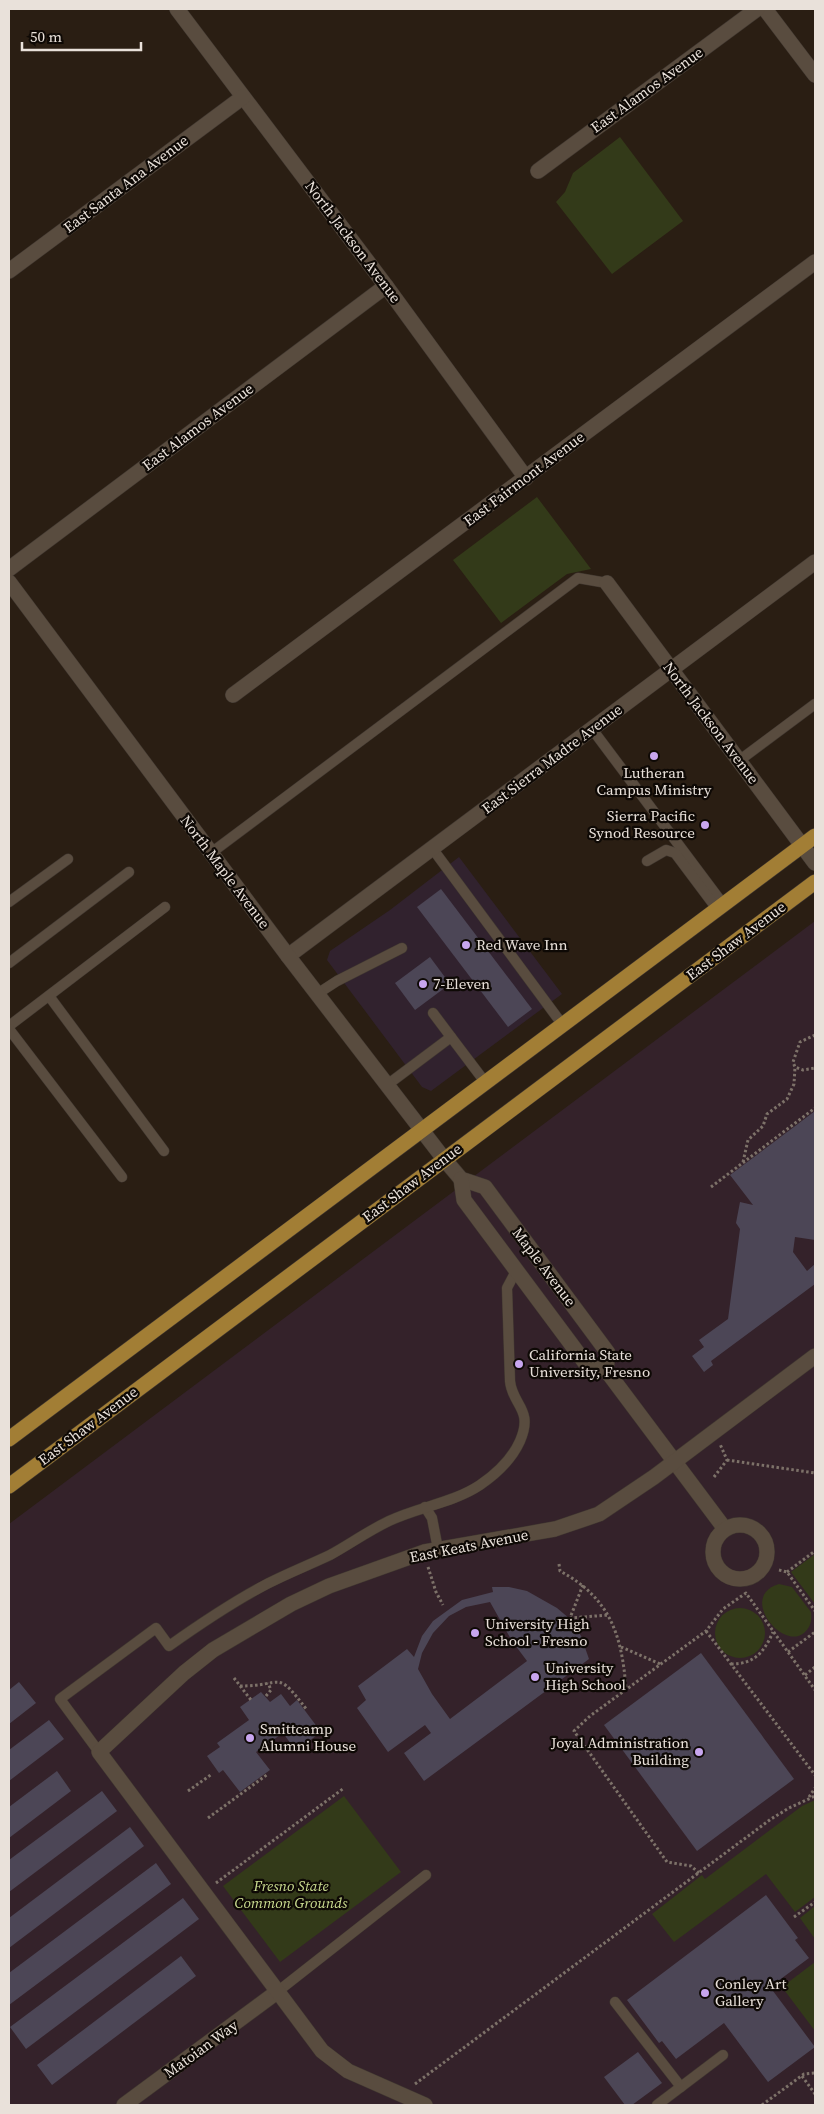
<svg xmlns="http://www.w3.org/2000/svg" width="824" height="2114" viewBox="0 0 824 2114" font-family="'Source Serif 4',serif">
<rect width="100%" height="100%" fill="#2a1e13"/>
<path fill="#31222e" d="M459 857 562 994 431 1091 422 1087 327 960 330 951 390 910Z"/>
<path fill="#34222a" d="M815 921V2105H9V1524Z"/>
<g fill="#333a19">
<path d="M620 137 683 221 612 274 556 202 565 192 573 173Z"/>
<path d="M537 497 591 569 567 574 501 623 453 560Z"/>
<path d="M815 1554V1604L791 1572Z"/>
<path d="M779 1584 792 1587 811 1612C812 1620 811 1627 804 1633 782 1651 738 1596 779 1584Z"/>
<circle cx="740" cy="1633" r="25"/>
<path d="M344 1796 401 1872 280 1962 223 1886Z"/>
<path d="M815 1800V1897L795 1912 766 1874 674 1942 652 1914 702 1875 705 1879 802 1806Z"/>
<path d="M815 1906V1939L800 1918Z"/>
<path d="M815 1962V2031L782 1987Z"/>
</g>
<g fill="#4c4656" fill-rule="evenodd">
<path d="M441 889 532 1009 508 1027 417 907Z"/>
<path d="M430 957 450 984 415 1010 395 983Z"/>
<path d="M815 1111V1240L795 1237 793 1252 807 1271 815 1264V1284L711 1361 713 1365 704 1372 692 1356 704 1347 699 1340 728 1319 740 1229 736 1223 740 1202 753 1205 730 1175Z"/>
<path d="M492 1587H509L527 1591 557 1608 570 1619 581 1636 589 1659 424 1781 404 1753 431 1733 425 1725 388 1752 357 1708 366 1700 358 1686 407 1649 414 1657 422 1636 433 1621 462 1600 493 1592ZM490 1602 512 1641 527 1661 450 1719 432 1694 418 1669 422 1653 433 1633 449 1616 466 1607Z"/>
<path d="M701 1653 794 1779 697 1851 604 1725Z"/>
<path d="M19 1682 36 1703 9 1724V1690Z"/>
<path d="M261 1692 270 1702 281 1694 290 1706 297 1700 321 1732 296 1751 283 1733 256 1752 270 1770 240 1792 223 1770 219 1773 207 1756 220 1747 217 1743 249 1720 240 1707Z"/>
<path d="M49 1720 64 1739 9 1781V1750Z"/>
<path d="M57 1771 71 1791 9 1838V1807Z"/>
<path d="M102 1791 117 1811 9 1892V1860Z"/>
<path d="M130 1827 144 1846 9 1948V1918Z"/>
<path d="M156 1863 171 1884 9 2005V1973Z"/>
<path d="M766 1895 798 1938 795 1940 809 1958 770 1987 815 2047 768 2082 724 2023 676 2059 662 2041 659 2043 627 2000Z"/>
<path d="M183 1898 199 1919 26 2049 10 2027Z"/>
<path d="M181 1956 196 1976 52 2085 37 2065Z"/>
<path d="M638 2052 662 2083 632 2105H625L604 2077Z"/>
</g>
<g fill="none" stroke-linecap="round" stroke-linejoin="round">
<g stroke="#413831" stroke-width="11">
<g id="lane">
<path d="M592 729 723 904"/>
<path d="M740 760 815 704"/>
<path d="M432 848 562 1024"/>
<path d="M211 853 578 578 607 583"/>
<path d="M647 861 666 850 675 853 717 909"/>
<path d="M9 902 68 859"/>
<path d="M9 963 129 872"/>
<path d="M317 994 337 981 402 948"/>
<path d="M49 996 164 1151"/>
<path d="M433 1013 451 1037"/>
<path d="M9 1026 165 907"/>
<path d="M9 1029 122 1177"/>
<path d="M387 1085 451 1037 485 1082"/>
<path d="M425 1507 432 1518 438 1549"/>
<path d="M99 1752 60 1699 156 1628 169 1646C200 1624 231 1603 265 1585 286 1574 309 1565 330 1555 350 1544 368 1531 389 1521 418 1507 453 1503 480 1485 496 1474 512 1459 520 1441 534 1409 512 1405 510 1381L507 1288 516 1271"/>
<path d="M277 1992 426 1875"/>
<path d="M615 2002 681 2087"/>
<path d="M657 2105 723 2055"/>
</g>
</g>
<g stroke="#413831" stroke-width="16">
<g id="street">
<path d="M177 9 386 286 526 478"/>
<path d="M765 9 815 75"/>
<path d="M538 171 757 9"/>
<path d="M9 271 243 97"/>
<path d="M9 569 386 286"/>
<path d="M607 583 815 863"/>
<path d="M233 695 815 262"/>
<path d="M288 956 815 562"/>
<path d="M444 1159 461 1179 485 1187 608 1353 606 1370 725 1529"/>
<path d="M461 1179 464 1200 589 1368 606 1370"/>
<circle cx="740" cy="1552" r="27"/>
<path d="M124 2105 277 1992"/>
<path d="M425 2105 348 2071 322 2051 99 1752 184 1673 213 1650 291 1604 329 1586 424 1552 555 1529 599 1514 654 1477 815 1356"/>
</g>
</g>
<g stroke="#413831" stroke-width="16">
<path id="secondary" d="M9 582 288 956 444 1159"/>
</g>
<g stroke="#413831" stroke-width="16">
<g id="primary">
<path d="M9 1439 815 836"/>
<path d="M9 1486 815 882"/>
</g>
</g>
<g stroke="#7d7269" stroke-width="3" stroke-dasharray="2.5 2.5" stroke-linecap="butt">
<path d="M815 1035 800 1042 793 1062 795 1067 803 1070 815 1068"/>
<path d="M743 1162 748 1140 763 1126 767 1114 787 1099 794 1084 795 1067"/>
<path d="M711 1187 815 1108"/>
<path d="M727 1460 815 1473"/>
<path d="M714 1477 727 1460 720 1444"/>
<path d="M559 1564 560 1571C610 1598 622 1635 626 1689"/>
<path d="M428 1567 436 1592 443 1605"/>
<path d="M779 1570 787 1572 815 1611"/>
<path d="M787 1572 815 1551"/>
<path d="M583 1585 570 1618 609 1615"/>
<path d="M706 1631 815 1775"/>
<path d="M621 1647 660 1664"/>
<path d="M788 1652 815 1632"/>
<path d="M731 1664C755 1664 764 1652 773 1632"/>
<path d="M805 1675 815 1667"/>
<path d="M234 1678 251 1700"/>
<path d="M240 1686C285 1686 275 1668 307 1710"/>
<path d="M266 1696 271 1690 268 1683"/>
<path d="M188 1791 212 1774"/>
<path d="M809 1797 815 1788"/>
<path d="M208 1818 268 1774"/>
<path d="M699 1873 691 1866 667 1862 574 1731 590 1716 706 1631 723 1609 746 1593 815 1690"/>
<path d="M216 1883 344 1788"/>
<path d="M794 1917 815 1902"/>
<path d="M802 2076 815 2094"/>
<path d="M415 2084 771 1819 789 1808 815 1796"/>
<path d="M762 2105 804 2074 815 2073"/>
</g>
<use href="#lane" stroke="#594c3f" stroke-width="10"/>
<use href="#street" stroke="#594c3f" stroke-width="15"/>
<use href="#secondary" stroke="#594c3f" stroke-width="15"/>
<use href="#primary" stroke="#a27e35" stroke-width="15"/>
</g>
<g fill="#c8a6ef" stroke="#0e0905" stroke-width="2">
<circle cx="654" cy="756" r="5"/>
<circle cx="705" cy="825" r="5"/>
<circle cx="466" cy="945" r="5"/>
<circle cx="423" cy="984" r="5"/>
<circle cx="519" cy="1364" r="5"/>
<circle cx="475" cy="1633" r="5"/>
<circle cx="535" cy="1677" r="5"/>
<circle cx="250" cy="1738" r="5"/>
<circle cx="699" cy="1752" r="5"/>
<circle cx="705" cy="1993" r="5"/>
</g>
<g text-anchor="middle" stroke-width="4.5" stroke-linejoin="round" paint-order="stroke">
<g font-size="15" fill="#e9e1da" stroke="#0e0905">
<text transform="translate(647 90) rotate(-36)" y="5">East Alamos Avenue</text>
<text transform="translate(126 184) rotate(-37)" y="5">East Santa Ana Avenue</text>
<text transform="translate(353 242) rotate(53)" y="5">North Jackson Avenue</text>
<text transform="translate(198 427) rotate(-37)" y="5">East Alamos Avenue</text>
<text transform="translate(524 479) rotate(-37)" y="5">East Fairmont Avenue</text>
<text transform="translate(711 723) rotate(53)" y="5">North Jackson Avenue</text>
<text transform="translate(552 759) rotate(-37)" y="5">East Sierra Madre Avenue</text>
<text transform="translate(225 872) rotate(53)" y="5">North Maple Avenue</text>
<text transform="translate(736 941) rotate(-37)" y="5">East Shaw Avenue</text>
<text transform="translate(412 1183) rotate(-37)" y="5">East Shaw Avenue</text>
<text transform="translate(544 1267) rotate(53)" y="5">Maple Avenue</text>
<text transform="translate(88 1426) rotate(-37)" y="5">East Shaw Avenue</text>
<text transform="translate(469 1546) rotate(-11)" y="5">East Keats Avenue</text>
<text transform="translate(201 2049) rotate(-36)" y="5">Matoian Way</text>
</g>
<g font-size="15" fill="#e9e1da" stroke="#0e0905" text-anchor="start">
<text x="654" y="778" text-anchor="middle">Lutheran<tspan x="654" dy="17">Campus Ministry</tspan></text>
<text x="695" y="821" text-anchor="end">Sierra Pacific<tspan x="695" dy="17">Synod Resource</tspan></text>
<text x="476" y="950">Red Wave Inn</text>
<text x="433" y="989">7-Eleven</text>
<text x="529" y="1360">California State<tspan x="529" dy="17">University, Fresno</tspan></text>
<text x="485" y="1629">University High<tspan x="485" dy="17">School - Fresno</tspan></text>
<text x="545" y="1673">University<tspan x="545" dy="17">High School</tspan></text>
<text x="260" y="1734">Smittcamp<tspan x="260" dy="17">Alumni House</tspan></text>
<text x="689" y="1748" text-anchor="end">Joyal Administration<tspan x="689" dy="17">Building</tspan></text>
<text x="715" y="1989">Conley Art<tspan x="715" dy="17">Gallery</tspan></text>
</g>
<g font-size="15" font-style="italic" fill="#cadc90" stroke="#0e0905">
<text x="291" y="1891">Fresno State<tspan x="291" dy="17">Common Grounds</tspan></text>
</g>
</g>
<rect width="824" height="2114" fill="none" stroke="#e9e1da" stroke-width="20"/>
<path d="M22 42v8h119v-8" fill="none" stroke="#e9e1da" stroke-width="2.5"/>
<text x="30" y="42" font-size="15" fill="#e9e1da" stroke="#0e0905" stroke-width="4" paint-order="stroke">50 m</text>
</svg>
